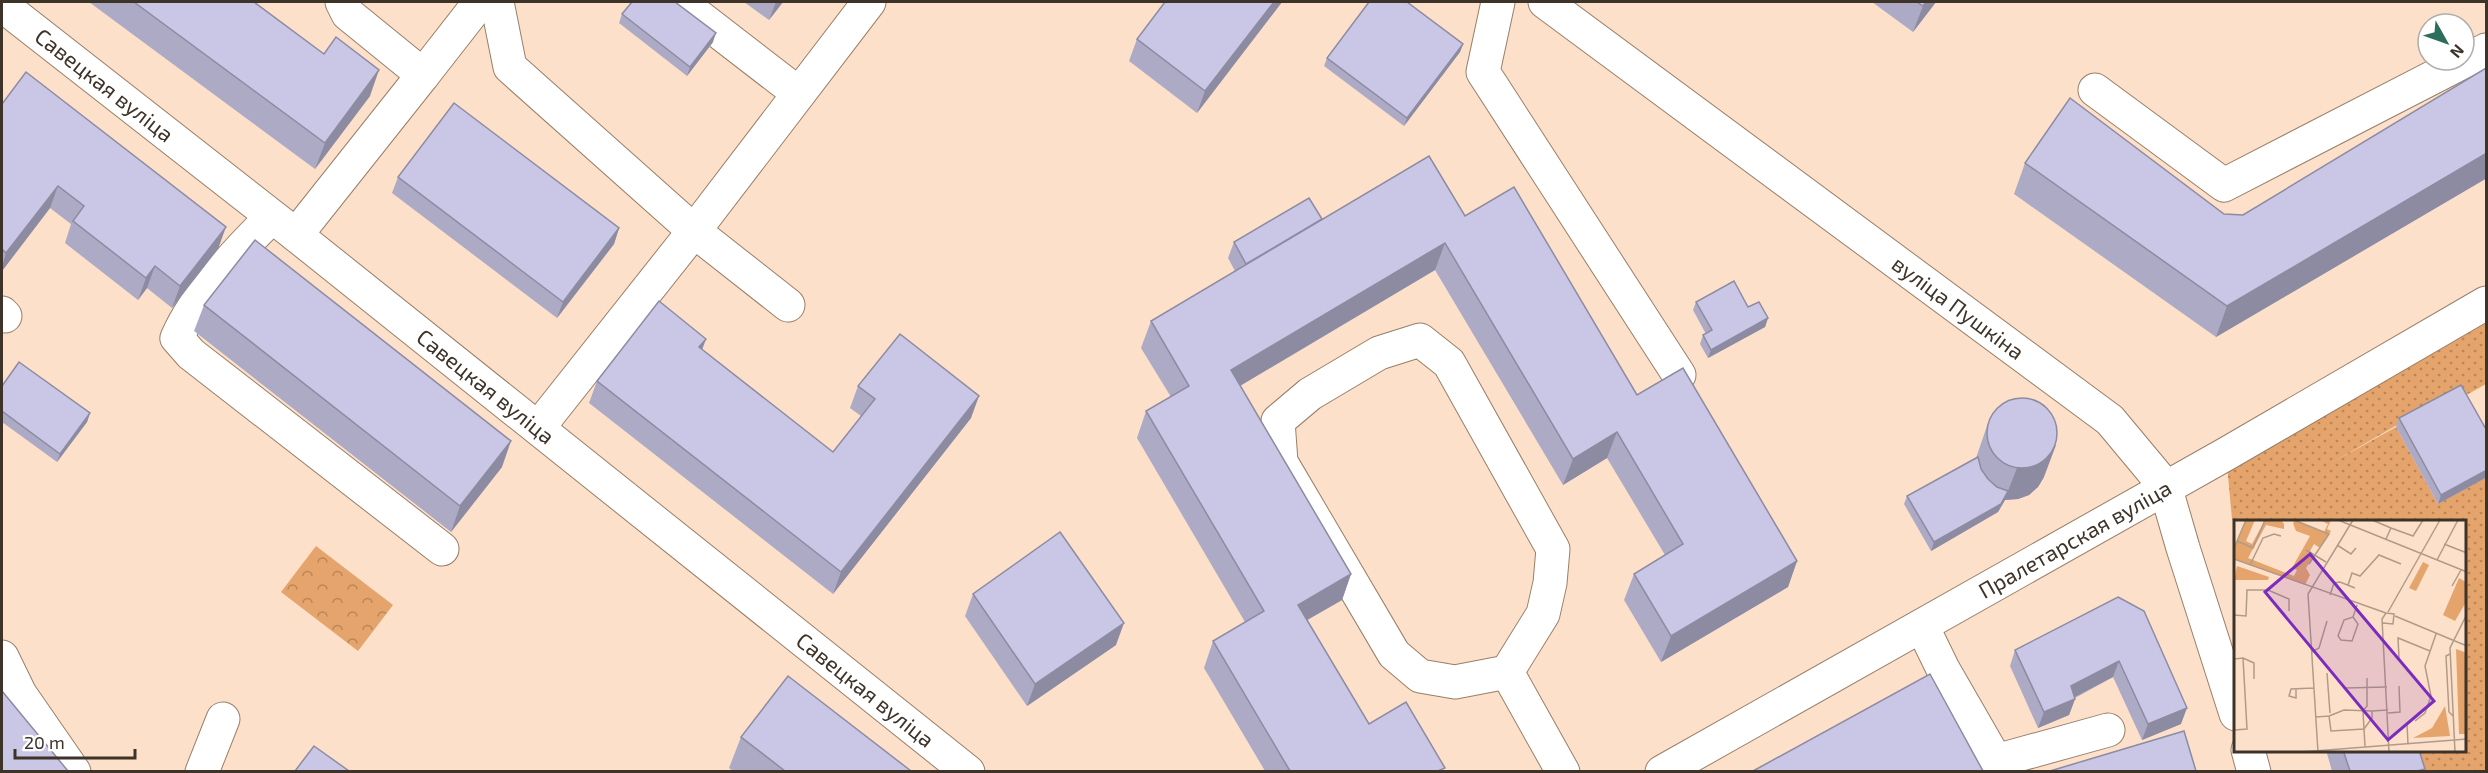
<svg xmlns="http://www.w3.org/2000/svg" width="2488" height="773" viewBox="0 0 2488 773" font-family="'Exo 2',sans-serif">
<defs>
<pattern id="grass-dots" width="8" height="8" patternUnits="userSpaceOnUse" patternTransform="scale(1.5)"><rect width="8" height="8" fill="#e4a46b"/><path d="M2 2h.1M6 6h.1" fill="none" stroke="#ba8658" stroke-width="1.8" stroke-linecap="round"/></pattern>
<pattern id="park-crowns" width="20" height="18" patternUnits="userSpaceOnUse" patternTransform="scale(1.5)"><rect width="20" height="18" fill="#e4a46b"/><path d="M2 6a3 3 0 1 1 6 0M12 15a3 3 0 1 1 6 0" fill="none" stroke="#ba8658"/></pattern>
</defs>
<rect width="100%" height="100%" fill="#fde0c9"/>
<path fill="url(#grass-dots)" d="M2486 304V384L2461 398 2456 391 2333 462 2396 427 2438 504 2486 477V771H2421L2415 751 2466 750V521H2236V525L2232 519 2226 454Z"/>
<path fill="url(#park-crowns)" d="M316 546 393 605 358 651 281 592Z"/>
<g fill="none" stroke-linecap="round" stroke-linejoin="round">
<g stroke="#987f69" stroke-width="35">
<g id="minor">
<path d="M497 2 510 67 694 231 788 305"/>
<path d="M680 2 798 93"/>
<path d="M1498 2 1483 72 1679 375"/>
<path id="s1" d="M2 5 296 235 968 772"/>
<path d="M423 75 480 2"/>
<path d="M2095 90 2224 185 2486 50"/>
<path d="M272 217C239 249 195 296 177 338L191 354 442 549"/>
<path d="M296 235 423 75 348 14 342 2"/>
<path d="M2 313 5 316"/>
<path d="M1420 340 1449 363 1553 549 1550 583 1543 614 1507 672 1455 682 1420 676 1394 654 1281 462 1278 421 1310 394 1379 353Z"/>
<path d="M538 428 694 231 869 2"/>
<path d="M1922 626 1943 669 1996 761 1991 772"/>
<path d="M2 657 20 694 74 772"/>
<path d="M1507 672 1563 772"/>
<path d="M1996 761 2108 730"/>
<path d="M202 772 223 719"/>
<path id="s2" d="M1662 772 2226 454 2486 303"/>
</g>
</g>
<g stroke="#987f69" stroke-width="35">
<g id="major">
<path id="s3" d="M1545 2 2110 420 2165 486 2183 548 2236 714"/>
<path d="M2248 750 2254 772"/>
</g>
</g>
<use href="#minor" stroke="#fff" stroke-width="33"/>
<use href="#major" stroke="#fff" stroke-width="33"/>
</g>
<g fill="#adaac6">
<path d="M89 2H254L370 96 315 169Z"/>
<path d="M744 2H783L769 20Z"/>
<path d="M1282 2 1197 113 1129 61 1137 39Z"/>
<path d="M1872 2H1936L1913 32Z"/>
<path d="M622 14 713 42 687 76 619 23Z"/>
<path d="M1463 44 1460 52 1404 126 1324 66 1327 58Z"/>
<path d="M2487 69V178L2216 337 2014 194 2025 163 2224 214 2243 215Z"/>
<path d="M2 104 218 249 172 308 147 288 138 300 65 243 71 224 50 208 2 271Z"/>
<path d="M398 177 619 228 614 244 557 318 392 193Z"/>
<path d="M1465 216 1797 561 1788 587 1661 662 1624 600 1634 574 1665 555 1607 458 1563 485 1435 270 1240 386 1351 574 1342 600 1307 620 1369 724 1444 771H1265L1204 668 1213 641 1245 622 1137 438 1146 411 1171 397 1141 348 1151 321 1235 271 1228 258 1234 242 1322 219Z"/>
<path d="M1696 302 1748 307 1768 318 1765 327 1708 358 1700 344 1703 335 1706 334 1693 310Z"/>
<path d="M204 305 502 467 451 532 194 331Z"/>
<path d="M702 349 833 452 861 416 850 408 858 386 971 418 833 594 589 403 597 381Z"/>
<path d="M2 386 90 413 87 422 57 462 2 422Z"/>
<path d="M2399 418 2487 431V477L2438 504 2396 427Z"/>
<path d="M1988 423 2044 477 2038 487 2029 495 2018 499 2005 500 1998 512 1931 551 1904 504 1907 496 1976 458Z"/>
<path d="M973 594 1116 645 1027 706 965 616Z"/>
<path d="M2118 597 2181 724 2142 740 2113 677 2075 698V699L2069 715 2038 728 2010 666 2015 650Z"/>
<path d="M741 737 911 771H733L729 768Z"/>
<path d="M2326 750H2419L2424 771H2332Z"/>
</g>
<g fill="#8d8ba1">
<path d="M776 2H783L769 20Z"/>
<path d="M1274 2H1282L1197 113 1205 91Z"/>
<path d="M1926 2H1936L1913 32 1923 6Z"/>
<path d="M716 33 713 42 687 76 690 67Z"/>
<path d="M1463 44 1460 52 1404 126 1407 118Z"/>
<path d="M379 70 370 96 315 169 325 143Z"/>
<path d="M2487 153V178L2216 337 2227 306Z"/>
<path d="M58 186 50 208 2 271V266L6 253Z"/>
<path d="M226 227 218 249 172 308 180 286Z"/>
<path d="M619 228 614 244 557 318 563 302Z"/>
<path d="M1445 243 1435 270 1221 397 1231 370Z"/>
<path d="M155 266 147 288 138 300 146 278Z"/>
<path d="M1768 318 1765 327 1708 358 1711 350Z"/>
<path d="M706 339 698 361 699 347Z"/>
<path d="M979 396 971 418 833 594 841 572Z"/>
<path d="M90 413 87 422 57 462 60 454Z"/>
<path d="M1617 432 1607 458 1563 485 1573 459Z"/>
<path d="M511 441 502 467 451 532 460 506Z"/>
<path d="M2056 445 2044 477 2038 487 2029 495 2018 499 2005 500 1998 512 1931 551 1934 542 2008 491 2017 468Z"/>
<path d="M2487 470V477L2438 504 2441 495Z"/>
<path d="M1797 561 1788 587 1661 662 1671 636Z"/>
<path d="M1351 574 1342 600 1288 631 1298 605Z"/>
<path d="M1124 623 1116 645 1027 706 1035 684Z"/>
<path d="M2119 661 2113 677 2065 702 2071 686Z"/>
<path d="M2075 699 2069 715 2038 728 2044 712Z"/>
<path d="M2187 708 2181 724 2142 740 2148 724Z"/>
</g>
<g fill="#c9c6e6" stroke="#8d8ba1" stroke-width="1.5">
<path d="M134 2H254L324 54 336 37 379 70 325 143Z"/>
<path d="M632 2H675L716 33 690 67 622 14Z"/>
<path d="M1165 2H1274L1205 91 1137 39Z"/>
<path d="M1369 2H1407L1463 44 1407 118 1327 58Z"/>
<path d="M1917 2H1926L1923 6Z"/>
<path d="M2486 68 2487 153 2227 306 2025 163 2070 98 2224 214 2243 215Z"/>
<path d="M26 72 226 227 180 286 155 266 146 278 73 221 84 206 58 186 6 253 2 249V104Z"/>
<path d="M454 103 619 228 563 302 398 177Z"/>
<path d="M1429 156 1465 216 1514 187 1637 395 1683 368 1797 561 1671 636 1634 574 1683 544 1617 432 1573 459 1445 243 1231 370 1351 574 1298 605 1369 724 1406 702 1445 768 1438 771H1290L1213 641 1264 611 1146 411 1189 386 1151 321Z"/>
<path d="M1309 198 1322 219 1246 264 1234 242Z"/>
<path d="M255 240 511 441 460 506 204 305Z"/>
<path d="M1734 281 1748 307 1759 302 1768 318 1711 350 1703 335 1712 330 1696 302Z"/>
<path d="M659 301 706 339 699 347 833 452 875 399 858 386 900 334 979 396 841 572 597 381Z"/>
<path d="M19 362 90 413 60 454 2 411V386Z"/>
<path d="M2461 385 2487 431V470L2441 495 2399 418Z"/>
<circle cx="2022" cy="433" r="35"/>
<path d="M1978 457 1981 469 1988 479 1997 487 2008 491 2001 504 1934 542 1907 496Z"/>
<path d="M1060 532 1124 623 1035 684 973 594Z"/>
<path d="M2118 597 2144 611 2187 708 2148 724 2119 661 2071 686 2075 699 2044 712 2015 650Z"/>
<path d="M1930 674 1983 771H1753Z"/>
<path d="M788 676 911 771H785L741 737Z"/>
<path d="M2 691 68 771H2Z"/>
<path d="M2184 731 2196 771H2050Z"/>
<path d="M314 746 349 771H295Z"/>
<path d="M2343 750H2419L2425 769 2417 771H2350Z"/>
</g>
<g text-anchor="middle" stroke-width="5" stroke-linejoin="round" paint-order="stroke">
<g font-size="22" fill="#3d3329" stroke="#fff">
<text dy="8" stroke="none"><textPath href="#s1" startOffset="130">Савецкая вуліца</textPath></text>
<text dy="8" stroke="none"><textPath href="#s3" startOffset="514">вуліца Пушкіна</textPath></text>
<text dy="8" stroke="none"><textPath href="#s1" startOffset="616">Савецкая вуліца</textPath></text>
<text dy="8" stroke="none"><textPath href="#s2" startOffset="474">Пралетарская вуліца</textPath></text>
<text dy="8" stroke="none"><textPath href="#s1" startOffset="1102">Савецкая вуліца</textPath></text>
</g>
</g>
<g transform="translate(2234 520)">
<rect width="232" height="232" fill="#fde0c9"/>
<path d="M12 0H21L12 21 18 24 31 0H47L50 4V9L32 5 14 38 60 56 63 50 58 48 76 16 62 11 59 3 61 0 90 12 94 4 86 0H97L93 9 97 11 86 28 80 24 76 31 81 35 72 48 76 55 71 65 0 39V28ZM3 46 35 57 34 60H0ZM211 186 216 216 179 218 198 208Z" fill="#e4a46b"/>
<path d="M189 42 195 45 182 71 175 68ZM225 58 232 62V82L221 101 209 95Z" fill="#e4a46b"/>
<path d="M222 129 233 133 232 214H225Z" fill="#e4a46b"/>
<path fill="none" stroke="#b09b89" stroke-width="1.5" d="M60 0 95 14 75 44M104 0 233 52M138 0 157 8 152 19M157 8 179 16 189 0M3 21 19 28 31 0M210 24 233 33M103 25 117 34 122 28M0 28 12 0M72 30 92 42M0 39 152 93M203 40 224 0M16 45 29 18 40 14 47 16M114 65 118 53 126 56 145 35 167 44M218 66 227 50M96 75 100 63 106 62 121 68M154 92 206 0M0 95 12 96 13 70H34L55 79V91M161 96 233 126M119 97 124 104 118 121 107 120 104 116 110 100 119 97 123 85M149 103 159 104 160 94 152 93 148 99 155 232M78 132 85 128 93 101M216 134 212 136 215 192 219 196M9 138 20 143V159M165 138 164 118 196 131M0 139 9 138 13 209 0 210M93 153 96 193M111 168 153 167M62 169V178L55 176 57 169 80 168M154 193 166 192 165 166M95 196 110 190 138 191M82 197 95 196 97 211 130 209 138 198V191L154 190M181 201 191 193 197 176 191 146 202 114M173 204 174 224M131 227 129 191 133 186V158M68 232 233 219M84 232 74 74 119 0M221 232 216 128 233 94"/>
<path fill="#7b2cbf" fill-opacity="0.15" stroke="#7b2cbf" stroke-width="3" d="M76 34 200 181 154 220 31 72Z"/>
<rect width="232" height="232" fill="none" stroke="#3d3329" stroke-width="3"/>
</g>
<rect width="2488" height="773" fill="none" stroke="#3d3329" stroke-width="6"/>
<g transform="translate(2446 42) rotate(130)"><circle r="28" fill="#ffffff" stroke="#b1ada9" stroke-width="1.5"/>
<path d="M0-4.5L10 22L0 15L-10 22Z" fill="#2d6d5b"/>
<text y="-9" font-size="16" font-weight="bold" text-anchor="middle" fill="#3d3329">N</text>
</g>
<path d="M15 749v9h120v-9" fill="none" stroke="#3d3329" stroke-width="3"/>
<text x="24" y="749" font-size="18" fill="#3d3329" stroke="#ffffff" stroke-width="4.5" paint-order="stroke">20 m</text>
</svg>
